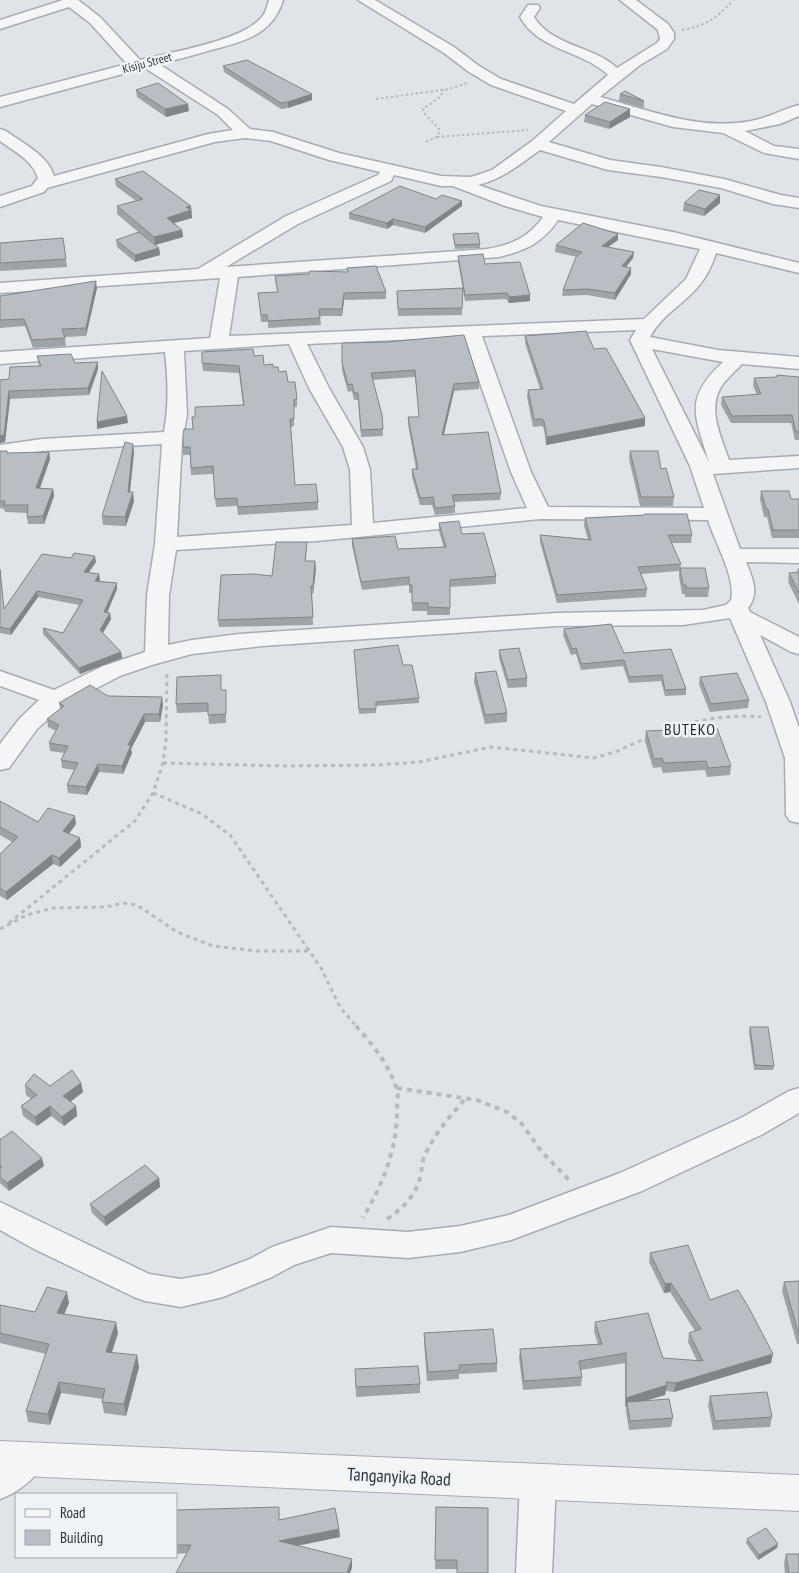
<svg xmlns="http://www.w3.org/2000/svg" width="799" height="1573" viewBox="0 0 799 1573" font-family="'PT Sans Narrow',sans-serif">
<rect width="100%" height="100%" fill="#e0e4e8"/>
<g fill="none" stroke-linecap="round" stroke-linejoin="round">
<g stroke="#a6acb2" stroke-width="3">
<g id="minor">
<path d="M63 0H78L100 17 140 60C171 52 241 41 261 18 266 13 267 6 269 0H283C273 35 242 42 211 50 194 55 176 60 159 64L228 109 250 129 273 132 339 153 441 176 471 177 492 170 532 141 566 111 491 85 469 72 444 53 358 0H375L454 47 479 66 501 79 574 104 608 75C582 50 539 51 520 17L528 5H538L540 8 534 17C551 46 594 46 617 68L657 43 660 39 658 30 620 0H636L668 24 674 33V39L667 49 640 65 600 97C649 110 699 131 751 121 768 118 783 109 799 105V116L780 124 745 131 774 146 799 149V159L764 153 723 133 673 127 592 104 549 142 610 160 661 167 724 179 781 195 799 198V208L773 204 721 188 661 177 608 170 540 150C520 164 503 179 478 185L541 206 673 232 799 263V273L716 253C712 266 706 278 697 288 682 305 661 316 650 337L718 350 799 357V369L742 364C736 371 728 377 723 384 706 408 721 436 729 460L799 456V468L713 474 740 549H799V563L746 562C752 577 760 593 748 608L750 612 799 637V654L791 652 760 635 790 702 799 728V823L790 821 786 815 785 758 766 702 730 618 683 625 557 626 262 646 192 654 152 665 120 676 64 705 37 729 9 768 0 770V744L20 718 39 700 0 686V671L54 690 103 666 145 652 147 595 155 544 162 444 42 451 0 457V445L42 439 164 432C169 405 168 379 165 352L0 364V352L210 338 220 278 0 293V283L198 269 286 216 378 175 380 172 329 160 271 141 245 138 215 142 47 188 44 192 0 207V196L32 186 38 178C33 161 14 151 0 141V129L6 131C22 143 48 155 54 176L208 134 233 130 218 115 145 68 0 107V97L127 64 90 23 69 7 0 29V20ZM394 175 441 186H453L505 206 543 217C529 237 511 245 487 249L226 267 298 224 391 181ZM558 220 700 249 686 279 644 319 229 336 238 277 499 257C524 251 543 243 558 220ZM636 330 630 340 690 466 704 508 548 507 531 472 482 336ZM464 337 511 472 527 508 373 523 370 470 363 447 329 388 307 344ZM289 344 309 388 343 447 350 470 352 525 177 537 182 442 187 415 184 351ZM652 349 723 362C683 399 695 416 709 462ZM540 519 708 520C715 543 736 577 731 600L726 605 703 610 557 613 239 634 192 640 168 645 169 595 176 550 317 541Z"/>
<path d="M799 1088V1113L763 1134 642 1191 511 1240 460 1252 408 1258 331 1253 294 1265 272 1277 223 1297 181 1307 145 1301 134 1297 34 1249 0 1230V1202L149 1274 181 1279 210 1274 250 1259 272 1247 331 1227 408 1232 460 1226 509 1215 620 1173 741 1118 789 1091Z"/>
<path d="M29 1443 41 1448 46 1459C38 1477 19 1492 0 1499V1462L17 1448Z"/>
<path d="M538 1467 550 1472 556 1483 552 1573H516L520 1483 526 1472Z"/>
</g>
</g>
<g stroke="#a6acb2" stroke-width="2">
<path id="tertiary" d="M0 1441 799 1475V1511L0 1475Z"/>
</g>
<g stroke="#b7bbc0" stroke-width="2" stroke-dasharray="2.5 2.5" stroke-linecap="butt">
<path d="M682 30C705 26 718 18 733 0"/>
<path d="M376 99 449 89 467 83"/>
<path d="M437 137 528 130"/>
<path d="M426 142 437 137 440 130 425 114 423 109 440 97 444 90"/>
</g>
<g stroke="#b7bbc0" stroke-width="3" stroke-dasharray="4 4" stroke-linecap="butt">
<path d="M664 731C696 720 727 714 761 717"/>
<path d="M163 763 286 766 378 765 419 762 491 747 594 758 615 752 649 737"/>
<path d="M153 793 202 814 230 835 321 968 340 1007 357 1027"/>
<path d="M9 923 135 821 153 793 163 763 166 740 167 672"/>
<path d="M0 929 27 915 53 908 106 907 123 903 137 905 177 932 213 946 257 951H310"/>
</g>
<g stroke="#b7bbc0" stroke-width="4" stroke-dasharray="5 5" stroke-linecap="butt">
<path d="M356 1026C372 1044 388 1063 396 1087 399 1093 397 1103 397 1110 397 1150 383 1183 363 1218"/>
<path d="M397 1088 477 1100 507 1112 522 1124 541 1151 569 1180"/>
<path d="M387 1219C404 1208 417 1194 421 1174 422 1167 422 1161 425 1155 435 1133 451 1115 466 1098"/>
</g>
<use href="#minor" fill="#f3f5f7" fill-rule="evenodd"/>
<use href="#tertiary" fill="#f3f5f7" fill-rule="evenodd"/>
</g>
<g fill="#9ea3a9">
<path d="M223 66 312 94V100L288 108 281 109 224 72Z"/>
<path d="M136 90 189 111 166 117 137 97Z"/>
<path d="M620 94 644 101V108L619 101Z"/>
<path d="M585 115 630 117 609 129 584 122Z"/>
<path d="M115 179 191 206 192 218 174 223 182 230 183 237 155 245 159 248 160 255 135 262 117 247 116 240 143 236 117 214V206L136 201 116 186Z"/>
<path d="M436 199 462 201V206L425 233 393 225 387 229 349 219V213Z"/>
<path d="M684 203H720L704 216 683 211Z"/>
<path d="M453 234 480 244V248L455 249Z"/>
<path d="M618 234V240L608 247 633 258 626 267 631 274 615 300 587 295 562 296 563 290 577 257 555 252 556 245Z"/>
<path d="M63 238 67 267 0 271V243Z"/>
<path d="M458 256 530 301 509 303 506 299 465 301 458 262Z"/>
<path d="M347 268 386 292V299L344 300 342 316H320L321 325 268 328V322H261L258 293 277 292 275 276 347 272Z"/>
<path d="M97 288 86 336 65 337 66 346 33 348 25 326 0 328V296Z"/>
<path d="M463 288 462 315 398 316 397 291Z"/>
<path d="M525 336 594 349 645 418V426L546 445 544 429 542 426 533 427 527 397 528 390 540 389 525 343Z"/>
<path d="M342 343 479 382V389L454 391 444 434 501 493 500 500 454 502 455 506V513L435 515 432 505H420L412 477V469H416L408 424V417H419L415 377 373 380 382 415 383 436 361 437 358 400H354L352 391 348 392 342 370Z"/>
<path d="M37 356 75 363 98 362V369L89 395 10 399 5 442 0 443V380L9 379 39 366Z"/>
<path d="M254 356 264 365 273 367 279 372 288 382 297 399V407H294V426L291 427 295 485 318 502V510L238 515 237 506 216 507 213 474 191 475 190 455H183V447L193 429 195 417 243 405 239 373 203 371 202 363Z"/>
<path d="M799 377V440H795L791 423H731L721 405 722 397 757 395 753 386 754 378Z"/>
<path d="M0 451 7 453 49 452 50 459 40 488 53 489 54 496 44 524H28L27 517 28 513 5 512 4 509 0 508Z"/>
<path d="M630 451 674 497 673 506H640L629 459Z"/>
<path d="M134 452 130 492 134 501 126 526 103 525 102 516Z"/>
<path d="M761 491 791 499H799V538H772L767 517H764L760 499Z"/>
<path d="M585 518 692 535 691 543H671L681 564 680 568 709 588 708 597H685V594H682L679 577V571L641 574 647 589 646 597 557 603 540 542V535L588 539 584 526Z"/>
<path d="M439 523 462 534 496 576V584L450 587V615H427V611H412V593H409V585L362 590 352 546V539L398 549 444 548 439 531Z"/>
<path d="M307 542 306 561 316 569 313 594H312L313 625 219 627 218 620 272 576Z"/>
<path d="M42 554 96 562 88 573 99 574 100 580 99 582 117 583V589L107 612 111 619 103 633 121 652 122 658 80 674 43 634V628L63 633 79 605 38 597 11 635 0 633V566L4 609Z"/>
<path d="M798 568H799V604L788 582 789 573H797Z"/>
<path d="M564 629 624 653 686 689V695L665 696 661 681 629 683 623 666 581 670 576 654 571 655 563 635Z"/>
<path d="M354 650 403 665 419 698V703L376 706V713L359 714Z"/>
<path d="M499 650 527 678V687L508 688 499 658Z"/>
<path d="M475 673 507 713V722L485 724 474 682Z"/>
<path d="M700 677 749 700 748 708 710 712 699 685Z"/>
<path d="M222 690H226V723L209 724 208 712 177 713 176 704Z"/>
<path d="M108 696 162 697 163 705 160 722H145L131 749 132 753 123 774 99 772 87 795 68 793 67 785 74 770 62 768 61 760 64 753 50 751 49 743 56 731 48 727 47 719 60 709 59 703Z"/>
<path d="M646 731 731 766 730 775 707 777 705 770 663 773 661 767 653 768 645 741Z"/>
<path d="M0 801 38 822 76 824 69 834 80 838 81 847 60 867 53 864 7 900 0 896V854L12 842 0 835Z"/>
<path d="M750 1027 774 1066 773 1070H754L749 1032Z"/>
<path d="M81 1083 83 1092 70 1102 76 1106 77 1116 64 1126 51 1116 37 1126 23 1116 21 1106 31 1099 26 1095 25 1085 50 1086Z"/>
<path d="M0 1139 44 1166 9 1191 0 1183Z"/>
<path d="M159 1178 160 1187 106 1226 92 1213 90 1204Z"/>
<path d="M650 1253 710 1300 771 1363 674 1392 666 1391 665 1395 647 1400 673 1418 671 1427 629 1430 626 1411V1406L625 1407V1363L581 1370 582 1377 581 1386 523 1390 519 1358 520 1349 598 1344 594 1331 595 1322 663 1358 697 1361 688 1342 689 1333 695 1331 670 1292 664 1293 649 1262Z"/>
<path d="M799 1281V1344H797L782 1291 784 1282Z"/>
<path d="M69 1303 64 1314 118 1333 112 1353 139 1367 126 1416 104 1413 102 1402 103 1399 61 1393 50 1425 28 1422 26 1411 46 1354 0 1343V1305L35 1312Z"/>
<path d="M424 1333 497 1363V1372L459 1374V1379L427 1381 424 1342Z"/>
<path d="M355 1369 420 1384V1393L356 1397Z"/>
<path d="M710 1396 772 1417 770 1427 713 1430 708 1405Z"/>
<path d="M436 1507 488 1508 457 1569H435Z"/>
<path d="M176 1510 280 1520 339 1529 340 1537 297 1546 352 1559V1568L187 1553 176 1554Z"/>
<path d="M747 1539 777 1548 758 1560 746 1543Z"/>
<path d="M786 1554 799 1573H785L784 1563Z"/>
</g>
<g fill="#818589">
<path d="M312 94V100L288 108V102Z"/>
<path d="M188 104 189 111 166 117 165 109Z"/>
<path d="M630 109V117L609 129 610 122Z"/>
<path d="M720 195V203L704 216 705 209Z"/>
<path d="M462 201V206L425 233V227Z"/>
<path d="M191 206 192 218 167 225V218L186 207Z"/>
<path d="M393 219V225L387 229V223Z"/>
<path d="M182 230 183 237 155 245 154 237Z"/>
<path d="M618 234V240L601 252 602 246Z"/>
<path d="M159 248 160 255 135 262V255Z"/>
<path d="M634 252 633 258 622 272V266Z"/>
<path d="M631 268V274L615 300V293Z"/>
<path d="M96 281 97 288 86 336V328Z"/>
<path d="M344 293V300L342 316V309Z"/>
<path d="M530 295V301L509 303V297Z"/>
<path d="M98 362V369L89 395 88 388Z"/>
<path d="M454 384V391L442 442V435Z"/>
<path d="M9 391 10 399 5 442 0 443V436Z"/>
<path d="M127 416 128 423 97 429V422Z"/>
<path d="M645 418V426L546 445 547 437Z"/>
<path d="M133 444 134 452 129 501 128 492Z"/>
<path d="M49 452 50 459 37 496 36 488Z"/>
<path d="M53 489 54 496 44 524 43 516Z"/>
<path d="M133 492 134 501 126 526 125 517Z"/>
<path d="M95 556 96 562 85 578 84 572Z"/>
<path d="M315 561 316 569 313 594V586Z"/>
<path d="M99 574 100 580 96 587 95 581Z"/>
<path d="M117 583V589L105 618 104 612Z"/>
<path d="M37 591 38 597 11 635 10 629Z"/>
<path d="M110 613 111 619 101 636 100 630Z"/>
<path d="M121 652 122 658 80 674 79 668Z"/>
<path d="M162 697 163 705 160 722 159 714Z"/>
<path d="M144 714 145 722 131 749 132 753 123 774 122 766 128 745Z"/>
<path d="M98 764 99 772 87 795 86 787Z"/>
<path d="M75 816 76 824 64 840 63 831Z"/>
<path d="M80 838 81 847 60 867 59 858Z"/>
<path d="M52 855 53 864 7 900 6 892Z"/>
<path d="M81 1083 83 1092 65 1106 63 1096Z"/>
<path d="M50 1106 51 1116 37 1126 35 1117Z"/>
<path d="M76 1106 77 1116 64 1126 62 1117Z"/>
<path d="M42 1158 44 1166 9 1191 7 1183Z"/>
<path d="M159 1178 160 1187 106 1226 104 1217Z"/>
<path d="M671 1283 670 1292 664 1293 665 1284Z"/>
<path d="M67 1292 69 1303 60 1324 57 1313Z"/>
<path d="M116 1322 118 1333 108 1363 106 1352Z"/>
<path d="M773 1354 771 1363 674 1392 676 1383Z"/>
<path d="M137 1355 139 1367 126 1416 124 1404Z"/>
<path d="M59 1382 61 1393 50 1425 48 1414Z"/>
<path d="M667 1385 665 1395 628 1406 627 1402 626 1406 625 1407 626 1398Z"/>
<path d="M339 1529 340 1537 280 1549 279 1541Z"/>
<path d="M778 1544 777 1548 758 1560 759 1555Z"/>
<path d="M352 1559V1568L350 1573H347Z"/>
</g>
<g fill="#b8bec4" stroke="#818589">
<path d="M247 60 312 94 288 102 281 103 223 66Z"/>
<path d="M158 83 188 104 165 109 136 90Z"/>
<path d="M625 91 644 101 620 94Z"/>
<path d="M605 102 630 109 610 122 585 115Z"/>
<path d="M143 171 191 206 186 207 191 210 167 218 182 230 154 237 117 206 143 199 115 179Z"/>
<path d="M400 186 436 199 442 195 462 201 425 227 393 219 387 223 349 213Z"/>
<path d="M699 190 720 195 705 209 684 203Z"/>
<path d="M583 223 618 234 602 246 634 252 622 266 631 268 615 293 588 289 563 290 576 257 582 252 556 245Z"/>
<path d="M139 232 159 248 135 255 116 240Z"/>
<path d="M478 233 480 244 455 245 453 234Z"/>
<path d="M63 238 66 259 0 263V243Z"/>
<path d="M483 254 485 264 520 262 530 295 509 297 507 293 465 295 458 256Z"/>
<path d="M376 266 386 292 344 293 342 309H319L320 318 268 321 267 315H261L258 293 278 292 275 276 309 274 310 271 348 272 347 268Z"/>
<path d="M96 281 86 328 62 329 65 338 32 340 24 319 0 320V296Z"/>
<path d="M463 288 462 308 398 309 397 291Z"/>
<path d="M586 331 594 349 606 348 645 418 547 437 544 421 542 419H534L528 390 543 389 525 336Z"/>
<path d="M464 335 479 382 454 384 442 435 488 432 501 493 452 495 455 506 435 508 433 497 420 498 412 469H418L408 417H419L415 370 371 373 382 415 383 429 361 430 358 393H354L352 384 348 385 342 363V343L387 342Z"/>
<path d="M253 349 254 356 263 355 264 365 273 364V367H278L279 372 286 371 288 382H295L297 399 294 400V419H290L295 485 316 484 318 502 238 507 237 498 215 499 213 466 191 468 190 447H183V435L184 429H193L192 417H195V407L244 405 239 366 202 363V352Z"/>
<path d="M71 354 75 363 98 362 88 388 9 391 4 435 0 436V380L9 379 10 367 41 366 37 356Z"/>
<path d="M102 371 127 416 97 422Z"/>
<path d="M777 375 799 377V432H796L792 415 732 416 722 397 761 394 754 378 777 377Z"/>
<path d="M125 442 133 444 128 492H133L125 517 102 516Z"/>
<path d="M0 451H7V453L49 452 36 488 53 489 43 516 27 517 28 505H4L5 501H0Z"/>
<path d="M630 451H658L661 469 666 468 674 497H641Z"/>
<path d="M761 491H789L791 499H799V530H773L768 509H766Z"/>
<path d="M645 514H687L692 535H668L681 564 638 567 647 589 557 595 540 535 591 540 585 518 645 515Z"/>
<path d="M459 521 462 534 484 533 496 576 450 580V608L428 607V603H412V585H409V577L361 582 352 539 395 536 398 549 446 547 439 523Z"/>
<path d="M276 542H307L305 561H315L313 586H311L313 617 218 620 221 575 254 574 272 576Z"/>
<path d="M74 553 95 556 84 572 99 574 95 581 117 583 104 612 110 613 100 630 121 652 79 668 43 628 63 633 83 600 37 591 10 629 0 627V570L4 609 42 554 71 558Z"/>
<path d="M680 568H705L709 588H686V585H683Z"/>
<path d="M799 572V593L789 573Z"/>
<path d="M611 624 624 653 671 649 686 689 665 690 662 675 629 677 624 660 581 664 576 648 572 649 564 629Z"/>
<path d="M398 645 403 665H412L419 698 376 702V709H359L354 650Z"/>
<path d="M519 648 527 678 508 680 499 650Z"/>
<path d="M496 671 507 713 485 715 475 673Z"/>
<path d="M737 673 749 700 711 704 700 677Z"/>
<path d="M221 675V690H226V714L208 715V703L176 704 177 677Z"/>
<path d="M90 685 108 696 162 697 159 714H144L128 745H131L122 766 98 764 86 787 67 785 78 763 61 760 68 746 49 743 59 725 47 719 64 706 59 703Z"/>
<path d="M717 728 731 766 708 768 706 761 664 763 662 758 654 759 646 731Z"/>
<path d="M0 801 38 822 48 808 75 816 63 831 80 838 59 858 52 855 6 892 0 888V854L18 837 0 827Z"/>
<path d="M750 1027H768L774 1066 755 1065Z"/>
<path d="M72 1070 81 1083 63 1096 76 1106 62 1117 50 1106 35 1117 21 1106 37 1095 25 1085 34 1074 50 1086Z"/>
<path d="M12 1131 42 1158 7 1183 0 1177V1168L2 1167 0 1165V1139H1Z"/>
<path d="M145 1165 159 1178 104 1217 90 1204Z"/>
<path d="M688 1245 710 1300 738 1290 749 1308 773 1354 676 1383 666 1382 667 1385 626 1398V1353L579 1361 582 1377 524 1381 520 1349 602 1344 595 1322 648 1313 663 1358 703 1361 689 1333 701 1329 671 1283 665 1284 650 1253Z"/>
<path d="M799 1281V1335L784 1282Z"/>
<path d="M47 1287 67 1292 57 1313 116 1322 106 1352 137 1355 124 1404 102 1402 105 1389 59 1382 48 1414 26 1411 49 1344 0 1333V1305L35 1312Z"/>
<path d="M493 1329 497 1363 459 1365V1370L428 1372 424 1333Z"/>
<path d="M418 1366 420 1384 356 1387 355 1369Z"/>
<path d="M767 1392 772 1417 715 1421 710 1396Z"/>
<path d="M669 1399 673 1418 630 1421 627 1402Z"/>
<path d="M279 1507V1520L335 1508 339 1529 279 1541 352 1559 347 1573H176L191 1545H176V1510Z"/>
<path d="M436 1507 488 1508V1573H457V1560H435Z"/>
<path d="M766 1528 778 1544 759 1555 747 1539Z"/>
<path d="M786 1554H799V1573H789Z"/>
</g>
<g text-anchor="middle" stroke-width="5" stroke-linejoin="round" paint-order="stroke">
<g font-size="12" fill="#2a343e" stroke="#f0f3f6">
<text transform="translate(147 63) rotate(-15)" y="4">Kisiju Street</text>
</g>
<g font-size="16" letter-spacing="1" fill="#1c252f" stroke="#f0f3f6">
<text x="690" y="735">BUTEKO</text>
</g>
<g font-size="18" fill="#2a343e" stroke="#f0f3f6">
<text transform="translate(399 1477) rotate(3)" y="6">Tanganyika Road</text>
</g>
</g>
<rect x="15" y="1493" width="162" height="65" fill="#f0f3f6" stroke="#a1a7ac"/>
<rect x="25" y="1509" width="25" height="8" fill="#f3f5f7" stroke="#a1a7ac"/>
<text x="60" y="1518" font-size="15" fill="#2a343e">Road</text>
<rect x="25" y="1530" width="25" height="15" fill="#b8bec4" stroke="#a1a7ac"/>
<text x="60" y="1543" font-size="15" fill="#2a343e">Building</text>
</svg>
